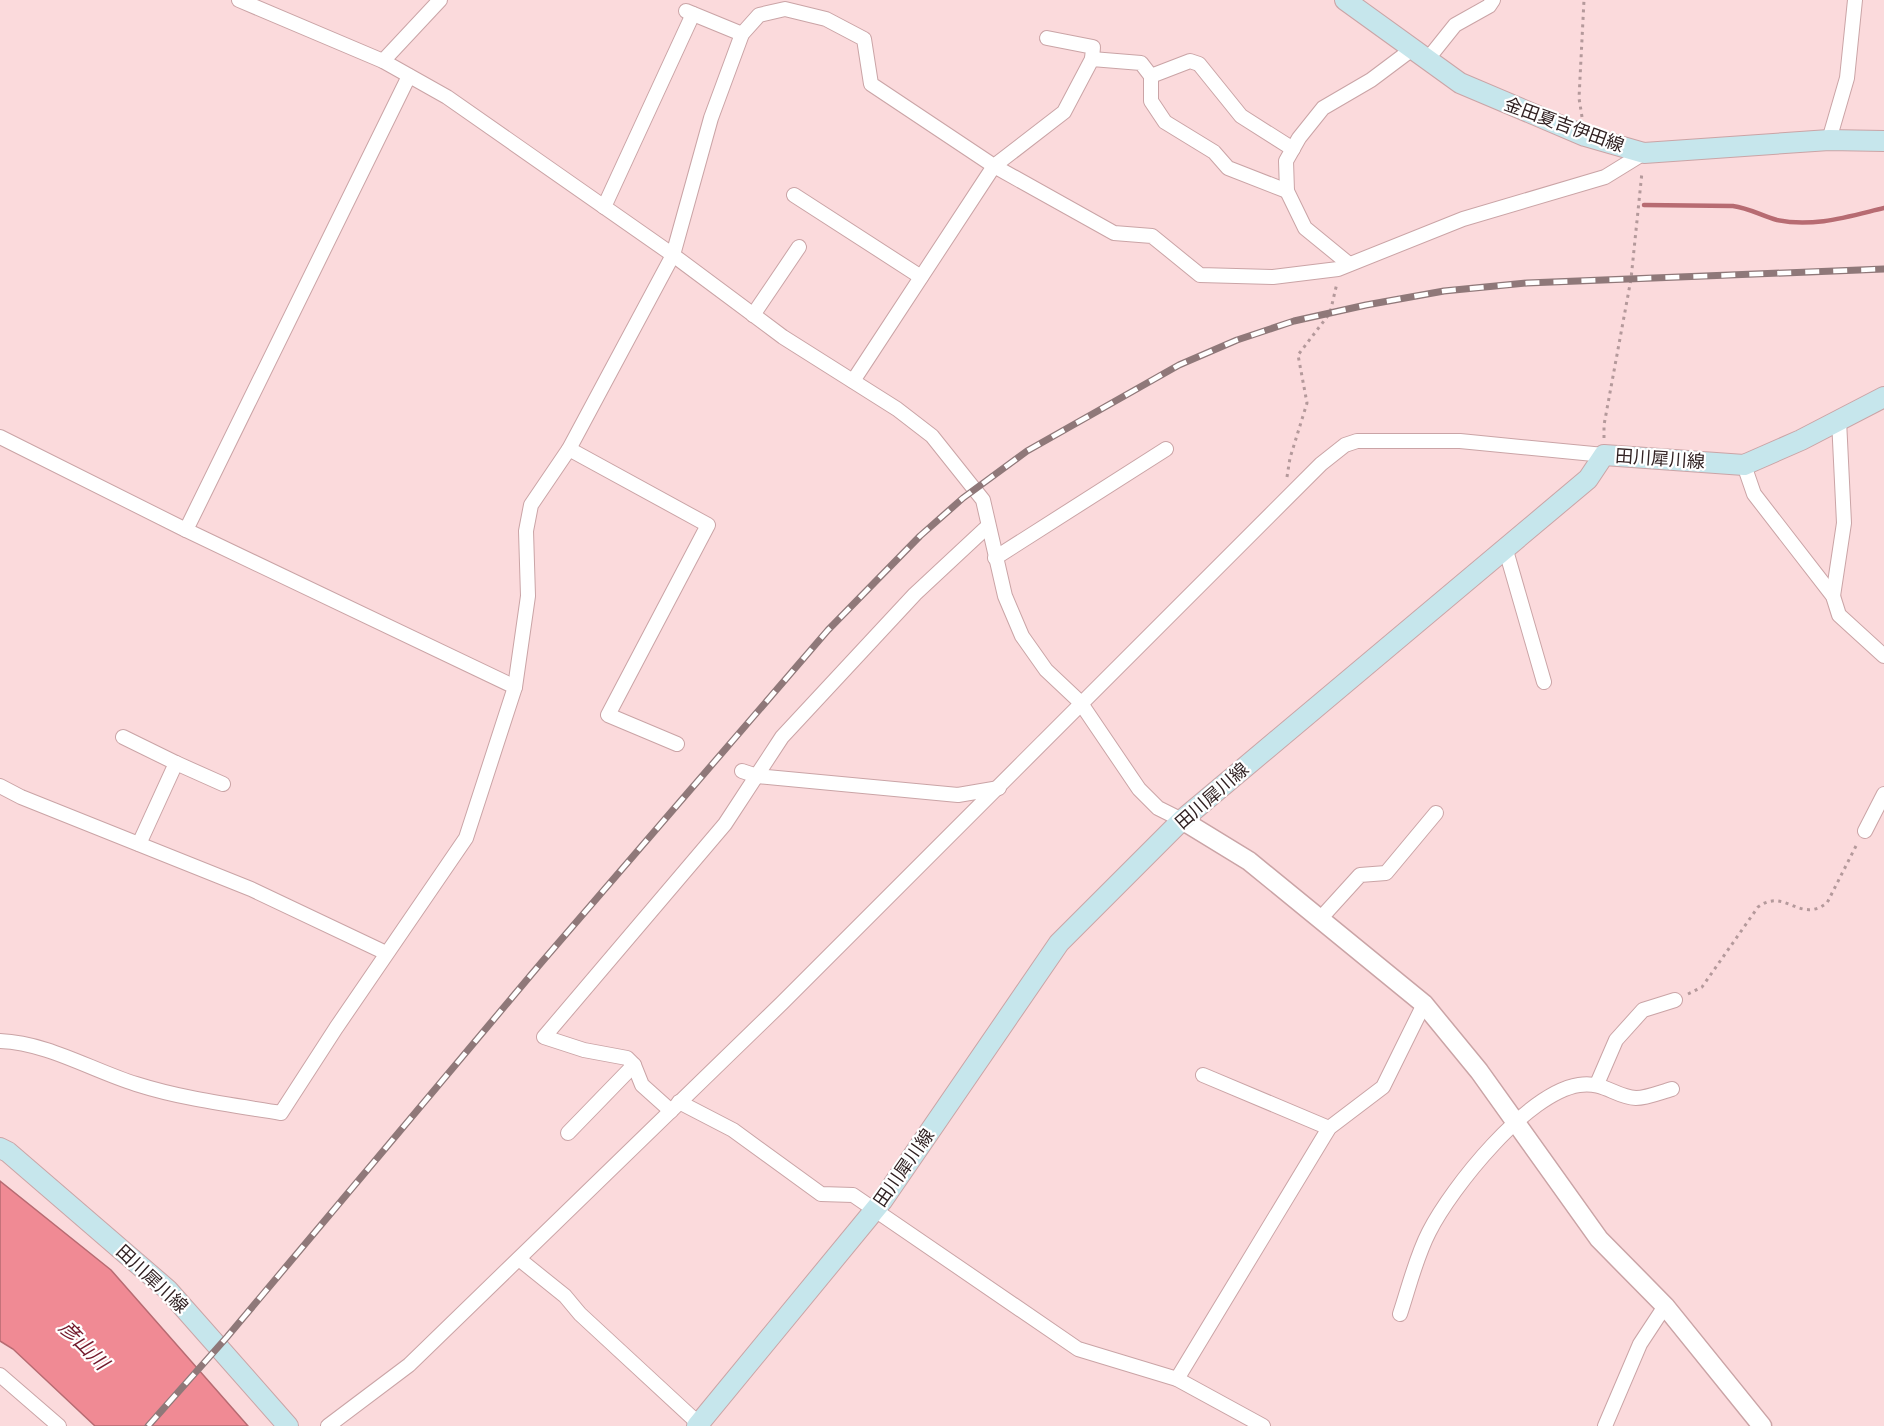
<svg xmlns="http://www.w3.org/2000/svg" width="1884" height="1426" viewBox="0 0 1884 1426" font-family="'Fira Sans Condensed','Noto Sans JP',sans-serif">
<rect width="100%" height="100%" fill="#fbdadc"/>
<path fill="#f08a94" stroke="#b76b72" stroke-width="1.5" d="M0 1181 111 1270 248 1426H95L13 1349 0 1341Z"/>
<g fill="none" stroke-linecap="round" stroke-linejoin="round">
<path stroke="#b76b72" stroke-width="4.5" d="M1644 205 1733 206C1749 208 1762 216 1777 220 1813 228 1850 216 1884 208"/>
<g stroke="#caa4a6" stroke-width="16">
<g id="minor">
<path d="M239 0 383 61 447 97 673 255 783 337 897 409 932 436 983 500 1005 596 1022 636 1046 670 1080 702 1139 789 1158 808 1182 820"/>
<path d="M686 11 742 34"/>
<path d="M1047 38 1093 47 1092 59"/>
<path d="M1427 60 1455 25 1489 6 1493 0"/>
<path d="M383 61 440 0"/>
<path d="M409 76 186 530 515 687"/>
<path d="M1151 76 1190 61 1199 64 1241 116 1293 149"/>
<path d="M1829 140 1847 78 1855 0"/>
<path d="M794 195 921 277"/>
<path d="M604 207 693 14"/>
<path d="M1349 264 1305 228 1287 191 1286 161 1299 138 1323 108 1371 80 1411 50"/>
<path d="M753 315 799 247"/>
<path d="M853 381 994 166 1114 233 1152 236 1200 275 1273 277 1338 269 1463 219 1605 177 1644 153"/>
<path d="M0 437 186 530"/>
<path d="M569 449 708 525 608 715 677 744"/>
<path d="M1744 465 1754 494 1833 596 1839 615 1884 656"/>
<path d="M1505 547 1544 682"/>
<path d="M995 558 1166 449"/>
<path d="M1833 596 1844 523 1839 420"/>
<path d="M123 737 176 763 139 844"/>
<path d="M176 763 223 784"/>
<path d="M742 771 757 776 958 795 999 788"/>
<path d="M0 786 21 797 251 889 386 953"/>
<path d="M1865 831 1884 794"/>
<path d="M1320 919 1360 875 1386 873 1436 813"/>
<path d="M0 1041C48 1043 91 1070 136 1084 183 1099 232 1105 281 1113L336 1028 466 838 515 687 528 596 526 531 531 505 569 449 673 255 711 118 742 34 759 15 785 9 826 19 864 39 871 84 994 166 1064 112 1092 59 1141 63 1151 76V101L1165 122 1214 152 1228 168 1287 191"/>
<path d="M1203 1075 1329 1128"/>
<path d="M1597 1084 1616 1040 1643 1010 1675 1000"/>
<path d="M679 1102 733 1130 821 1194 853 1195 1078 1349 1177 1379 1263 1426"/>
<path d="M671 1111 642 1085 634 1065 627 1058 584 1050 544 1037 725 824 782 737 915 594 988 526"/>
<path d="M568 1133 634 1065"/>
<path d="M519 1259 565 1296 580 1314 699 1424"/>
<path d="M1400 1314C1409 1287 1416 1257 1429 1232 1452 1187 1527 1093 1579 1085 1604 1081 1615 1097 1636 1098 1647 1098 1661 1092 1672 1089"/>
<path d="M0 1375 59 1426"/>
<path d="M1177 1379 1329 1128 1383 1087 1424 1004"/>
<path d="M328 1426 409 1365 782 1003 1321 464 1345 445 1357 441H1460L1604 455"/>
<path d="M1605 1426 1640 1344 1665 1306"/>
</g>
</g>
<g stroke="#caa4a6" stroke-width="21">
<path id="tertiary" d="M1182 820 1249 861 1424 1004 1479 1071 1599 1239 1665 1306 1762 1426"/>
</g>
<g stroke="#caa4a6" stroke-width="22">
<g id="secondary">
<path d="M1345 0 1460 83 1585 136 1644 153 1829 140 1884 141"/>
<path d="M0 1148 8 1152 168 1290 288 1426"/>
<path d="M697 1426 882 1201 1059 943 1182 820 1588 479 1604 455 1744 465 1801 440 1884 397"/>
</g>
</g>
<g stroke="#b4999b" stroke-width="3" stroke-dasharray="3 4.5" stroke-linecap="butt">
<path d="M1582 117 1579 98 1584 0"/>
<path d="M1604 438V425L1631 279 1642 172"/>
<path d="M1287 477 1290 458 1307 403 1298 355 1330 313 1337 283"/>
<path d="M1688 994 1702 987 1758 907C1785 887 1799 924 1827 903L1858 842"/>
</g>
<use href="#minor" stroke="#fff" stroke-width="14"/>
<use href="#tertiary" stroke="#fff" stroke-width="18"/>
<use href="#secondary" stroke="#c6e6ec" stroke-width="20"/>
<g stroke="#8f7879" stroke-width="7">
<path id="rail" d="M148 1426 227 1337 541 963 828 630 920 536 963 498 1027 451 1179 365 1237 340 1294 321 1366 305 1444 291 1527 283 1884 269"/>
</g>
<use href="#rail" stroke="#fff" stroke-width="4.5" stroke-dasharray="14" stroke-linecap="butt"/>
</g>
<g text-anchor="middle" stroke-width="4.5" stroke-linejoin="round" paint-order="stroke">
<g font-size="18" fill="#312223" stroke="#fff">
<text transform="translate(1564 125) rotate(20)" y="6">金田夏吉伊田線</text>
<text transform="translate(1660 459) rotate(4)" y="6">田川犀川線</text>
<text transform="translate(1212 796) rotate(-41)" y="6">田川犀川線</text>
<text transform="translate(904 1168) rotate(-55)" y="6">田川犀川線</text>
<text transform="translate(152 1279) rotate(43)" y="6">田川犀川線</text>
</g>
<g font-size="20" font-style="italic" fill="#72182b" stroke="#fff">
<text transform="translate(84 1345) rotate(45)" y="7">彦山川</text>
</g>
</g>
</svg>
